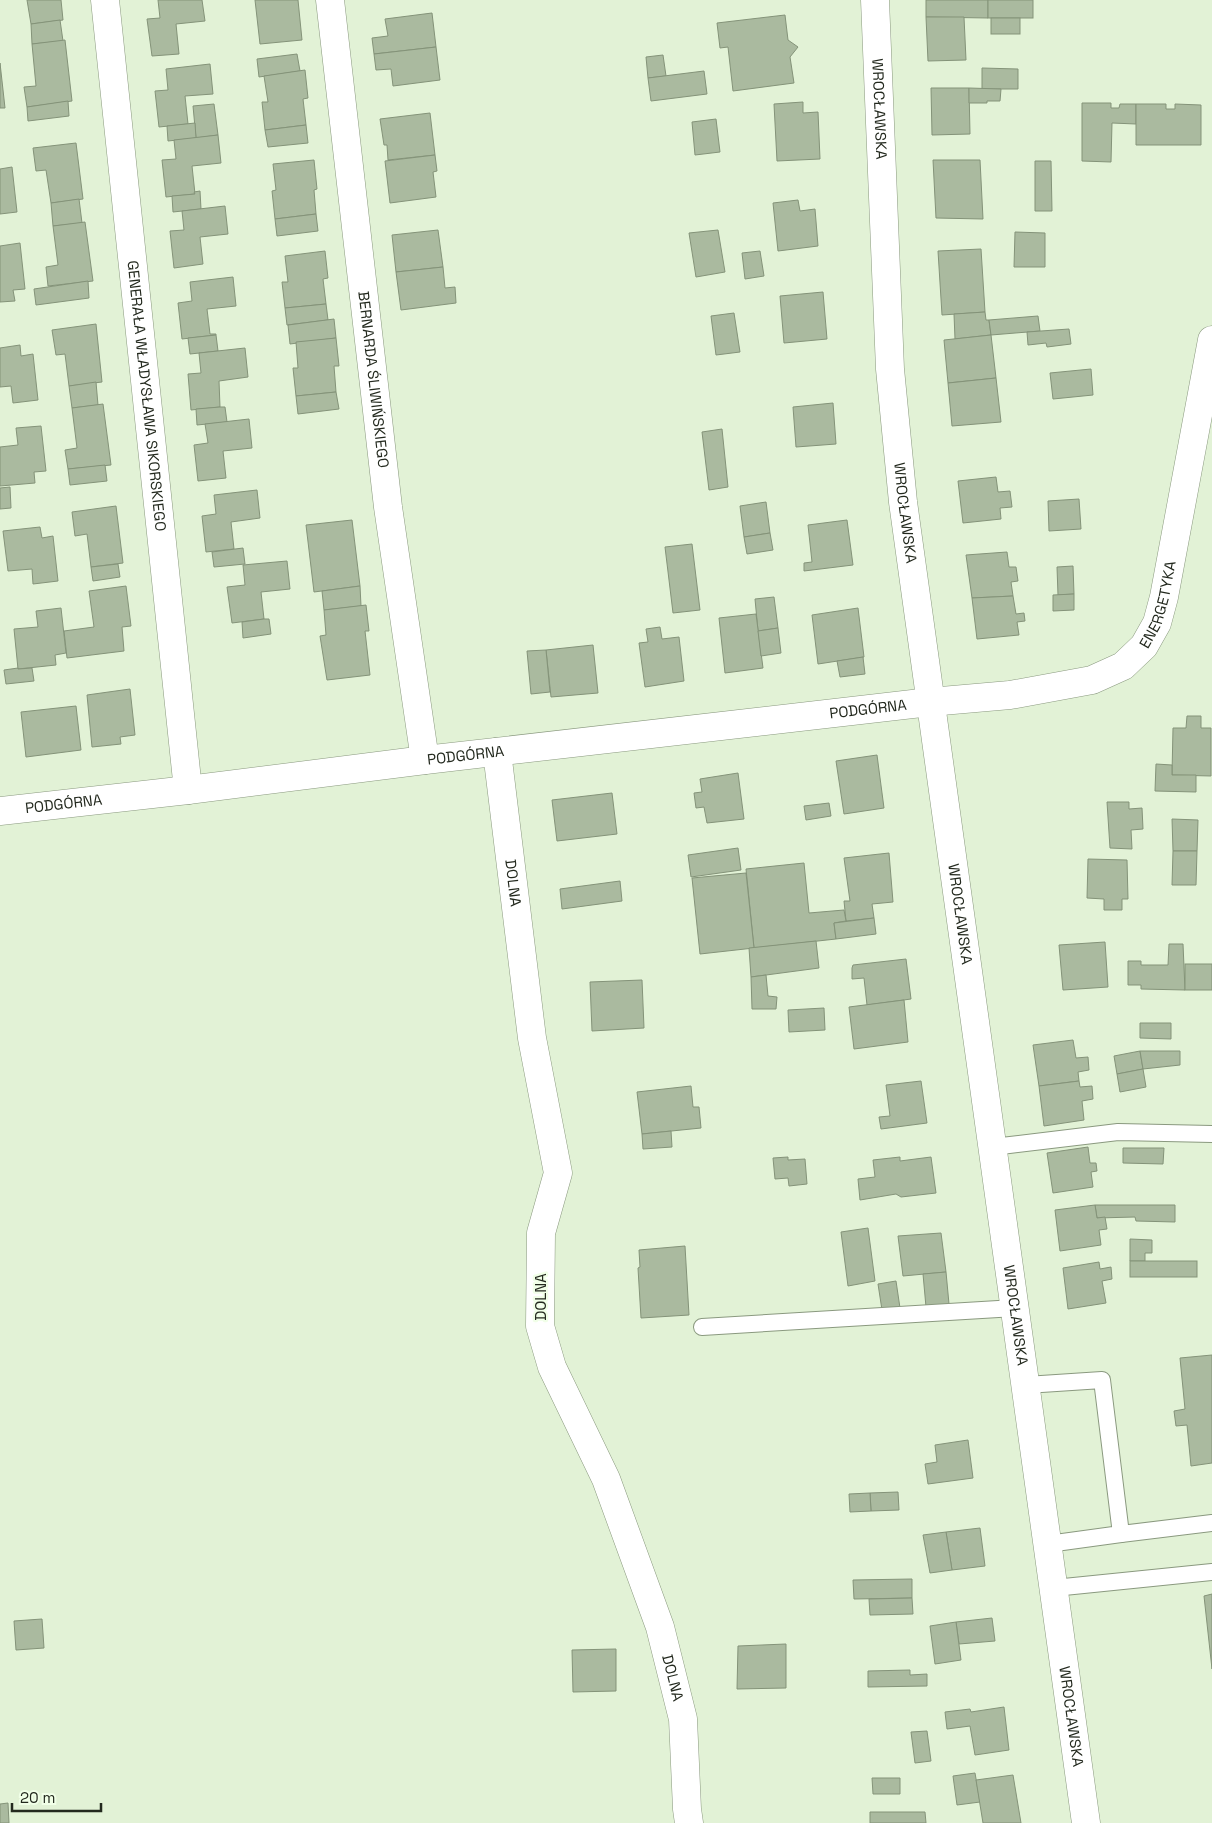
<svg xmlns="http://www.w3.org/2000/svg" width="1212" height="1823" viewBox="0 0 1212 1823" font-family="'Space Grotesk',sans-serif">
<rect width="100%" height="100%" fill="#e2f2d6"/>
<g fill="#aaba9f" stroke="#849379">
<path d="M27 0H61L63 20 31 24Z"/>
<path d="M158 0H202L205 21 176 24 179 54 152 56 147 19 160 18Z"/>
<path d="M255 0H298L302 40 260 44Z"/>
<path d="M926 0H988V18L926 17Z"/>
<rect x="988" y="0" width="45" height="18"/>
<path d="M432 13 436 47 374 54 372 38 388 36 385 19Z"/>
<path d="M785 15 788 40 798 47 790 57 794 83 733 91 728 47 720 48 717 23Z"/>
<path d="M926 17H964L966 60 928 61Z"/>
<rect x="991" y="18" width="29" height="16"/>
<path d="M60 20 63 41 32 44 31 24Z"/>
<path d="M65 40 72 101 27 107 24 87 36 86 32 44Z"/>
<path d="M436 47 440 80 393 86 391 69 376 70 374 54Z"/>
<path d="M297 54 300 71 259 77 257 59Z"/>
<path d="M663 55 666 76 648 78 646 57Z"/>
<path d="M0 63 5 108H0Z"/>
<path d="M210 64 213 94 185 96 188 124 159 127 155 91 168 90 166 69Z"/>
<path d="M982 68 1018 69V89H982Z"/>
<path d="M305 70 308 98 303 99 306 125 265 130 262 102H268L264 76Z"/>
<path d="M704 71 707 94 651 101 648 78Z"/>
<path d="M931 88H969L970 134 932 135Z"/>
<path d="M969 88 1001 89 1000 101H987V103H969Z"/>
<path d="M68 101 69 116 28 121 27 107Z"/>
<path d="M803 102V113L818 112 820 159 777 161 774 104Z"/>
<path d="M1082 103H1111V108H1119L1120 104H1136V124L1112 123 1111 162 1082 161Z"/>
<path d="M214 104 218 135 196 138 193 106Z"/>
<path d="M1136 104H1166V109H1175V104L1201 105V145H1136Z"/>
<path d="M430 113 435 155 388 160 387 145H384L380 119Z"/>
<path d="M716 119 720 152 695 155 692 122Z"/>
<path d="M195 123 196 138 168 141 167 126Z"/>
<path d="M306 125 308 143 268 147 265 130Z"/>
<path d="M218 135 221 163 192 166 195 194 166 197 162 160 176 159 174 140Z"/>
<path d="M76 143 83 199 51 203 46 170 36 171 33 148Z"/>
<path d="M435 155 437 171 433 172 436 197 390 203 385 161Z"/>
<path d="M314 160 317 189 314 190 316 214 275 219 272 191 276 190 273 164Z"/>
<path d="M933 160H980L983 219 936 218Z"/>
<path d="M1035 161H1051L1052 211H1035Z"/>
<path d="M12 167 17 212 0 214V169Z"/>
<path d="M200 191 201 209 173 212 172 196 195 194 194 192Z"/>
<path d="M79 199 82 223 53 226 51 203Z"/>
<path d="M798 200 800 211 815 209 818 246 778 251 773 203Z"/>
<path d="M225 206 228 234 200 237 203 264 174 268 170 231 184 230 182 211Z"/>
<path d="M316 214 318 231 277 236 275 219Z"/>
<path d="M85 222 93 281 48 286 46 267 58 265 53 226Z"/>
<path d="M438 230 443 267 396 272 392 235Z"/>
<path d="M718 230 725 272 696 277 689 233Z"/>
<path d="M1015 232 1045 233V267H1014Z"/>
<path d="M20 243 25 289 13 290 15 301 0 302V246Z"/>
<path d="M981 249 985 312 942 315 938 251Z"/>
<path d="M325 251 328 278 323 279 326 304 285 308 282 282H288L285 256Z"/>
<path d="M760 251 764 276 745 279 742 253Z"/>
<path d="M443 267 445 288 455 287 456 303 401 310 396 272Z"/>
<path d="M233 277 236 306 207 309 210 334H216V335L182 339 178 303 192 301 190 282Z"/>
<path d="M88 281 89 298 36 305 34 289Z"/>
<path d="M823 292 827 339 784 343 780 296Z"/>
<path d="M326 304 328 320 287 325 285 308Z"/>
<path d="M985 312 986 320H989L991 335 955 339 954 314Z"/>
<path d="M734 313 740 352 716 355 711 316Z"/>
<path d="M1038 316 1040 331 991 335 989 320Z"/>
<path d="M334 319 336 338 290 344 288 325Z"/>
<path d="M96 324 102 382 69 386 65 354 56 355 52 330Z"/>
<path d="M1069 329 1071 344 1047 347 1046 343 1028 345 1027 332Z"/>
<path d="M216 335 218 351 190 354 188 338Z"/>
<path d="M991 335 996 378 948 383 944 340Z"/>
<path d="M336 338 339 366H334L336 392 296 396 293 368H298L296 342Z"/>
<path d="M20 345 21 356 33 354 38 400 13 403 11 386 0 387V348Z"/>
<path d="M245 348 248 377 219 381 220 407 191 410 188 374 201 373 199 353Z"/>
<path d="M1091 369 1093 395 1053 399 1050 373Z"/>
<path d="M996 378 1001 422 952 426 948 383Z"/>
<path d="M96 382 98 405 72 408 69 386Z"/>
<path d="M336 392 339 409 298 414 296 396Z"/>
<path d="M833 403 836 444 796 447 793 407Z"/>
<path d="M103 404 111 465 68 469 65 450 77 448 72 408Z"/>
<path d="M220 407H225L227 422 197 425 196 409Z"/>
<path d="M249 419 252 448 223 451 226 478 198 481 194 445 208 443 205 424Z"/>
<path d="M41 426 46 471 34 472 35 483 0 486V447L18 445 16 428Z"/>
<path d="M722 429 728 487 709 490 702 432Z"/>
<path d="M105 465 107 481 70 485 68 469Z"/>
<path d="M996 477 998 492 1010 491 1012 507 1000 508 1001 519 963 523 958 481Z"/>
<path d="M10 487 11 508 0 509V488Z"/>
<path d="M257 490 260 518 231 522 234 549 206 552 202 516 216 514 214 495Z"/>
<path d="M1079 499 1081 529 1049 531 1048 501Z"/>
<path d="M766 502 770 533 744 537 740 506Z"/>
<path d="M116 506 123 563 91 567 87 534 75 536 72 512Z"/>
<path d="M352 520 360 586 314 592 306 525Z"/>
<path d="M847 520 853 565 804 571V563L812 562 808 525Z"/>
<path d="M40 527 42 538 53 536 58 581 33 584 32 569 8 571 3 531Z"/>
<path d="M770 533 773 550 747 554 744 537Z"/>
<path d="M692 544 700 610 673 613 665 547Z"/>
<path d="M243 548 245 564 214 567 212 552Z"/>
<path d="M1007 552 1009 567H1016L1018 581 1011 582 1013 596 972 598 966 555Z"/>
<path d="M287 561 290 589 261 592 264 619 232 623 227 587 245 585 243 565Z"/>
<path d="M118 564 120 577 93 581 91 567Z"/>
<path d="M1073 566 1074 594 1058 595 1057 567Z"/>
<path d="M126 586 131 626 122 627 124 651 67 658 64 631 94 627 89 591Z"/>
<path d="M360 586 361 606 324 610 322 591Z"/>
<path d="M1074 594V610L1053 611V595Z"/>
<path d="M1013 596 1016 614 1024 613 1025 621 1017 622 1019 635 977 639 972 598Z"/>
<path d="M774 597 778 628 758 631 755 599Z"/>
<path d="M366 605 369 631H365L370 675 327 680 320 636 326 635 324 610Z"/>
<path d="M61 608 66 653 55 655 56 665 18 669 14 629 38 627 36 611Z"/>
<path d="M858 608 864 657 818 664 812 615Z"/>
<path d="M756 614 763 668 725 673 719 618Z"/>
<path d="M264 619H269L271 634 243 638 242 622Z"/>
<path d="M660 627 662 639 679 637 684 681 645 687 639 643 648 642 646 629Z"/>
<path d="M778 628 781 653 761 656 758 631Z"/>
<path d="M593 645 598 693 551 697 546 650Z"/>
<path d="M546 650 550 692 531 694 527 651Z"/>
<path d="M863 657 865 674 840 677 837 661Z"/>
<path d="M18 668V669L32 668 34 681 6 684 4 670Z"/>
<path d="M130 689 135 735 120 737 121 744 92 747 87 695Z"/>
<path d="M76 706 81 750 26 757 21 712Z"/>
<path d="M1187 716H1201V728H1211V776L1172 775 1173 728H1186Z"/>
<path d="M877 755 884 808 844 814 836 761Z"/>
<path d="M1156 764 1172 765V775H1196V792L1155 791Z"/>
<path d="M738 773 744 819 707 823 704 807 696 808 694 793 702 792 700 779Z"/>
<path d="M612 793 617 834 557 841 552 800Z"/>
<path d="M1107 802H1129V809L1142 808 1143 829 1131 830 1132 849 1110 848Z"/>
<path d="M829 803 831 816 806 820 804 806Z"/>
<path d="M1172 819 1198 820 1197 851H1173Z"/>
<path d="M738 848 741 870 691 877 688 855Z"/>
<path d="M1173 851H1197L1196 885H1172Z"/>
<path d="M889 853 893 902 872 904 874 918 846 921 844 901H850L844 858Z"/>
<path d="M1088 859 1127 860 1128 899H1122V910H1104V899L1087 898Z"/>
<path d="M804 863 809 913 844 910 846 921 834 923 836 939 754 948 746 869Z"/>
<path d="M746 873 754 948 700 954 692 878Z"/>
<path d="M620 881 622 901 562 909 560 889Z"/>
<path d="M874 918 876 934 836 939 834 923Z"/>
<path d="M816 941 819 968 751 977 749 948Z"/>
<path d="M1105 942 1108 987 1063 990 1059 945Z"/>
<path d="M1169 944H1183L1185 990 1141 989V985H1128V961H1141V965H1168Z"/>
<path d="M906 959 911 999 867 1005 864 978 852 979V968L853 965Z"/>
<rect x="1185" y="964" width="27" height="26"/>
<path d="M766 975 768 996 777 997 776 1009H752L751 977Z"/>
<path d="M642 980 644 1028 592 1031 590 982Z"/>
<path d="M904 1000 908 1042 854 1049 849 1007Z"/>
<path d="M824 1008 825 1030 789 1032 788 1010Z"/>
<path d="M1140 1023H1171V1039L1140 1038Z"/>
<path d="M1073 1040 1076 1058 1088 1057 1089 1070 1078 1072 1079 1081 1039 1086 1033 1045Z"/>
<path d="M1140 1051 1143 1069 1117 1074 1114 1056Z"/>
<path d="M1140 1051H1180V1065L1143 1069Z"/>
<path d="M1143 1069 1146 1087 1120 1092 1117 1074Z"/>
<path d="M921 1081 927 1123 881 1129 879 1117 890 1116 886 1085Z"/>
<path d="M1079 1081 1080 1087 1092 1086 1093 1099 1082 1101 1084 1120 1044 1126 1039 1086Z"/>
<path d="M691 1086 693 1107H699L701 1128 642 1134 637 1092Z"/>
<path d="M671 1131 672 1147 643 1149 642 1134Z"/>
<path d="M1088 1147 1090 1163H1096L1097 1171 1091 1172 1093 1187 1053 1193 1047 1153Z"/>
<path d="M1123 1148H1164L1163 1164 1123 1163Z"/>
<path d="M788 1157V1160L805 1159 807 1184 789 1186 788 1178 775 1179 773 1158Z"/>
<path d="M900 1157V1161L931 1157 936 1193 901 1197 896 1194 860 1200 858 1179 875 1177 873 1160Z"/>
<path d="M1095 1205H1175V1222L1136 1221 1135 1217 1097 1218Z"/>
<path d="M1095 1205 1097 1218 1105 1217 1107 1229 1099 1230 1101 1245 1060 1251 1055 1210Z"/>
<path d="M868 1228 875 1281 848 1286 841 1232Z"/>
<path d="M941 1233 946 1272 903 1276 898 1236Z"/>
<path d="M1130 1239 1152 1240V1253H1145V1261H1130Z"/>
<path d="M685 1246 689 1315 641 1318 638 1268 640 1267 639 1250Z"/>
<rect x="1130" y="1261" width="67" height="16"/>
<path d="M1099 1262 1100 1269 1111 1267 1112 1279 1102 1281 1106 1303 1068 1309 1063 1268Z"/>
<path d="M946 1272 949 1304 926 1307 923 1274Z"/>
<path d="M896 1281 900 1308 882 1310 878 1284Z"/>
<path d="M1212 1355V1463L1191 1466 1187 1425 1176 1426 1174 1411 1185 1409 1180 1358Z"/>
<path d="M968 1440 973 1478 928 1484 925 1464 937 1462 935 1445Z"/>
<path d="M898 1492 899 1510 871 1511 870 1493Z"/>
<path d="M870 1493 871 1511 850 1512 849 1494Z"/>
<path d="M980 1528 985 1566 952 1570 946 1532Z"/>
<path d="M946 1532 952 1570 930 1573 923 1535Z"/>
<path d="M912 1579V1598L854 1599 853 1580Z"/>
<path d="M1212 1594V1669L1204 1596Z"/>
<path d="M912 1598 913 1614 870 1615 869 1599Z"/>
<path d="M992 1618 995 1641 959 1644 956 1622Z"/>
<path d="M42 1619 44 1648 16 1650 14 1621Z"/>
<path d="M956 1622 961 1660 935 1664 930 1626Z"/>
<path d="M786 1644V1688L737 1689 738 1646Z"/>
<path d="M616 1649V1691L573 1692 572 1650Z"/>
<path d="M910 1670V1675L927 1674V1686L868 1687V1671Z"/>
<path d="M1004 1707 1009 1750 975 1755 970 1726 947 1729 945 1712 970 1709 971 1712Z"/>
<path d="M927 1731 931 1761 915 1763 911 1732Z"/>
<path d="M975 1773 980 1802 957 1805 953 1776Z"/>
<path d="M1013 1775 1021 1823H983L976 1780Z"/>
<path d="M872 1778H900V1794H873Z"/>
<path d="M8 1803 9 1823H0V1804Z"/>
<path d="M870 1812H925L926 1823H870Z"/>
</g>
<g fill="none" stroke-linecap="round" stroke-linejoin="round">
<g stroke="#8a997f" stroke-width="18">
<g id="lane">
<path d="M993 1147 1118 1132 1212 1134"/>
<path d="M702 1327 1015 1308"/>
<path d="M1026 1385 1102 1380 1121 1534 1048 1544"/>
<path d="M1121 1534 1212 1523"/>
<path d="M1054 1588 1212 1572"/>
</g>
</g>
<g stroke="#8a997f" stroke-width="29">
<g id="street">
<path id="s1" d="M105 0 188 790"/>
<path id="s2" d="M330 0 388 507 425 760"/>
<path id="s3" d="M930 702 1010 695 1092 680 1123 666 1144 646 1157 623 1164 597 1212 340"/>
<path id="s4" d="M497 752 532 1038 558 1173 541 1233 540 1326 552 1367 606 1479 660 1627 683 1719 687 1809 689 1823"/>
</g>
</g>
<g stroke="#8a997f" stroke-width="29">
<g id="secondary">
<path id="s5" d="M875 0 890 369 903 502 1086 1823"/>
<path id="s6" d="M0 811 188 790 425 760 930 702"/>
</g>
</g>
<use href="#lane" stroke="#fff" stroke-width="16"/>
<use href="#street" stroke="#fff" stroke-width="28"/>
<use href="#secondary" stroke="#fff" stroke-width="28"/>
</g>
<g text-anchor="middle" stroke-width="4.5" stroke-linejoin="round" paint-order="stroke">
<g font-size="15" fill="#23291e" stroke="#f1ffe8">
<text dy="5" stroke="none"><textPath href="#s5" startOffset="109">WROCŁAWSKA</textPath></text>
<text dy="5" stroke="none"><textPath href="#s2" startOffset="382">BERNARDA ŚLIWIŃSKIEGO</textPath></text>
<text dy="5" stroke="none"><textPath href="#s1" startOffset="398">GENERAŁA WŁADYSŁAWA SIKORSKIEGO</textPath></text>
<text dy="5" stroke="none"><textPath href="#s5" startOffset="514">WROCŁAWSKA</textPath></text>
<text dy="5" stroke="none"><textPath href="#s3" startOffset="271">ENERGETYKA</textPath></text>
<text dy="5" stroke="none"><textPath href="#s6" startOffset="874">PODGÓRNA</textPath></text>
<text dy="5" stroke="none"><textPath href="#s6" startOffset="469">PODGÓRNA</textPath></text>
<text dy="5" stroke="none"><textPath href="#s6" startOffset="64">PODGÓRNA</textPath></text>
<text dy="5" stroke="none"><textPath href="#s4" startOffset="132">DOLNA</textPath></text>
<text dy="5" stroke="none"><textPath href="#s5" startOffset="919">WROCŁAWSKA</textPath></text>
<text transform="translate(541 1297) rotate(-90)" y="5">DOLNA</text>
<text dy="5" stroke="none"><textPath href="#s5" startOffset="1324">WROCŁAWSKA</textPath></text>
<text dy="5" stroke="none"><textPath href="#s4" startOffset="958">DOLNA</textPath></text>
<text dy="5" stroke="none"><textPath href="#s5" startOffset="1729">WROCŁAWSKA</textPath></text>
</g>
</g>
<path d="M12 1803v8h89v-8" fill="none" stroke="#23291e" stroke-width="2.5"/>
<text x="20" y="1803" font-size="15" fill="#23291e" stroke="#f1ffe8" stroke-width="4" paint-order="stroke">20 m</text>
</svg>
